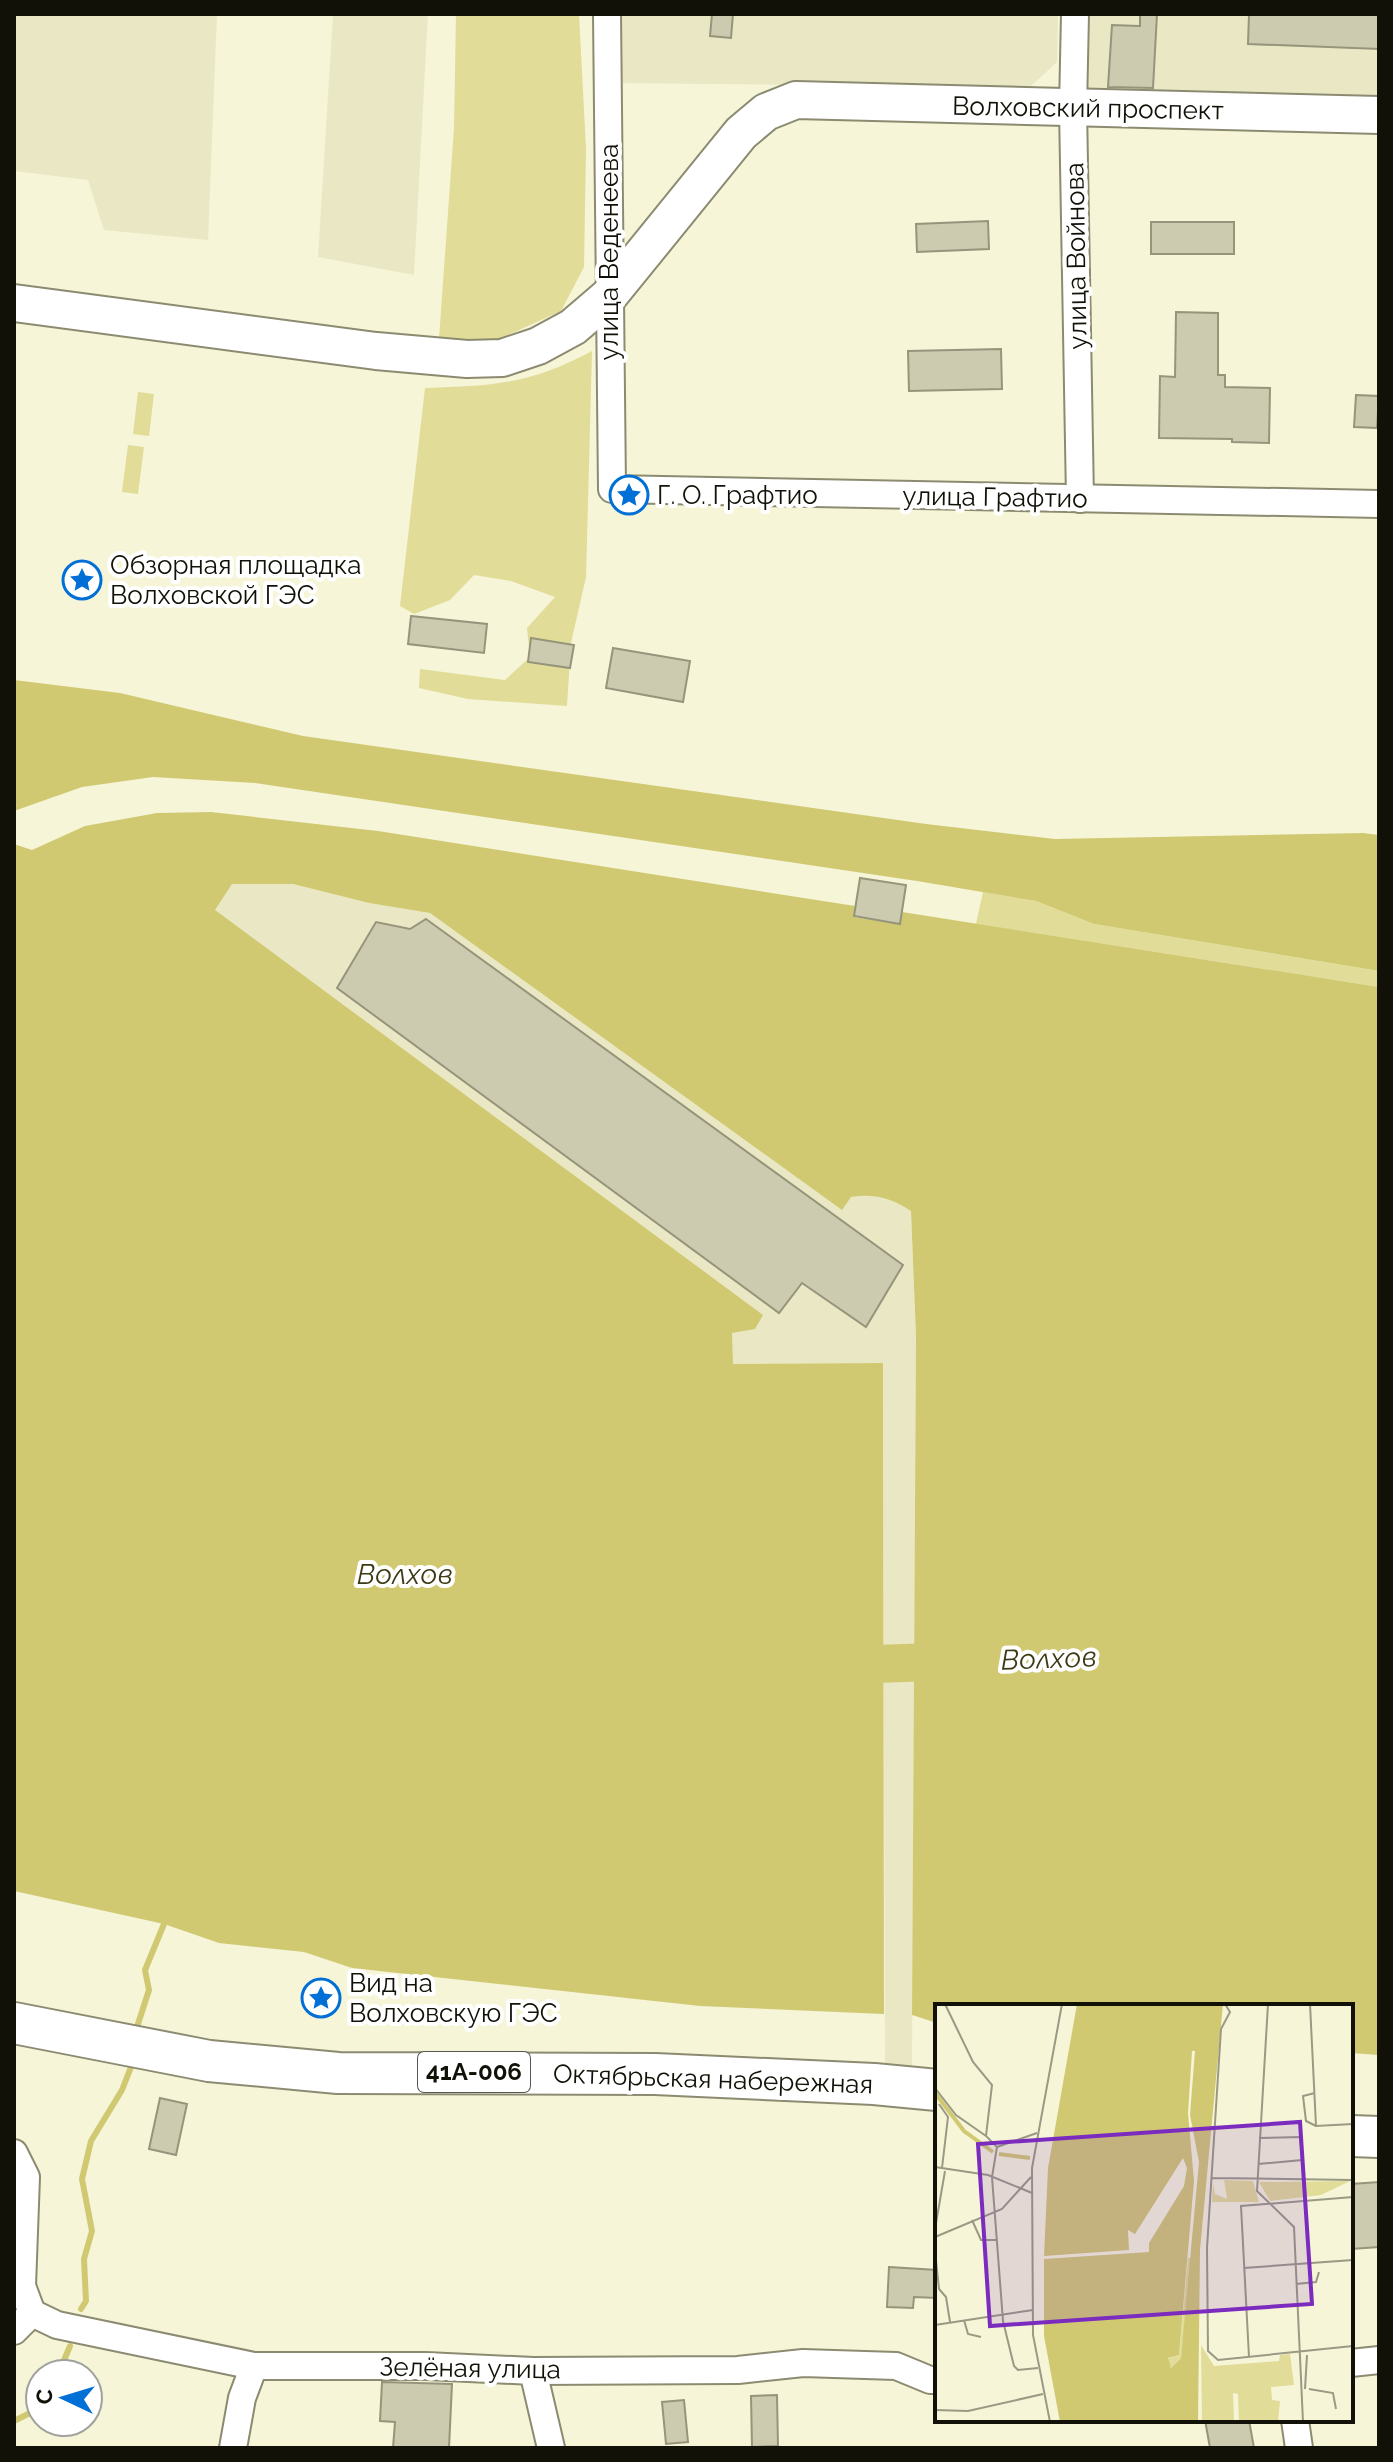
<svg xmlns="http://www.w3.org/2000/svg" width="1393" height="2462" viewBox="0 0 1393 2462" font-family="Raleway,sans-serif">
<rect width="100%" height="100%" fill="#f6f5d8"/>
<g fill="#eae8c4">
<path d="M14 14H217L208 240 104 230 88 180 14 171Z"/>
<path d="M333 14H428L414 275 318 257Z"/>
<path d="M613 14H1058L1057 62 1030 87 614 83Z"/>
<path d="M1088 14H1379V99L1087 93Z"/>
<path d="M232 884H293L369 903 430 913 841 1209 851 1197 867 1194 895 1200 911 1211 916 1337 912 2066 885 2065 883 1363 732 1364 731 1332 214 910Z"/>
</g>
<g fill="#e1dc97">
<path d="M456 14H579L586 149 584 267 561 311 499 339H439L454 128Z"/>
<path d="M592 351 586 577 571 643 567 706 468 699 419 688 420 669 505 680 530 657 527 628 555 597 511 581 474 575 450 600 414 614 400 606 425 388C493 386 531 384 592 351Z"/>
<path d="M138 392 154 394 149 436 133 434Z"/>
<path d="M128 445 144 447 138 494 122 492Z"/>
<path d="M983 892 1036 901 1094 924 1379 971V987L976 924Z"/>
</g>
<g fill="#d0c972">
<path d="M14 680 120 693 303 736 926 824 1055 839 1363 833 1379 835V971L1094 924 1036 901 917 881 255 783 153 777 82 787 14 811Z"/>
<path d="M211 812 378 831 855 906 854 917 899 924 902 912 1379 987V2055L1351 2053V2006H937V2023L912 2015 916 1337 911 1211C892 1198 874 1193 851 1197L842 1210 430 913 369 903 293 884H232L215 910 763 1315 755 1329 732 1333 733 1364 883 1363 884 2014 700 2006 352 1968 304 1952 219 1943 164 1924 14 1891V844L32 850 85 826 157 813Z"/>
</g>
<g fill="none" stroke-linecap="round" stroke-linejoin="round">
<g stroke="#d0c972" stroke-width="6">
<path d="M137 2027 149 1990 145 1970 164 1924"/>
<path d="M81 2309 86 2301 84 2259 92 2231 82 2179 91 2141 122 2090 131 2067"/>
<path d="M49 2374 62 2365 70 2346"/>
<path d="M14 2421 34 2411 40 2397"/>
</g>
<path stroke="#d0c972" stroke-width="38" d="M834 1660 874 1664 965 1661"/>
</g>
<g fill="#cccaaf" stroke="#96947a" stroke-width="2">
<path d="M712 14H733L731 38 710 36Z"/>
<path d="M1140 14H1157L1153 88 1108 87 1112 25 1140 26Z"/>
<path d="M1249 14H1379V49L1248 44Z"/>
<path d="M988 221 989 249 917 252 916 224Z"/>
<rect x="1151" y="222" width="83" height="32"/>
<path d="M1176 312 1218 313V375H1225V387L1270 388 1269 443 1232 442V439L1159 438 1160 376 1175 377Z"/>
<path d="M1001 349 1002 389 909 391 908 351Z"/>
<path d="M1356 395 1379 396 1377 428 1354 427Z"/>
<path d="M411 616 487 624 484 653 408 644Z"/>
<path d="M531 638 574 645 570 668 528 662Z"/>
<path d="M613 648 690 661 683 702 606 688Z"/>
<path d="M860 878 906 885 900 924 854 916Z"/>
<path d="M426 919 903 1265 866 1327 802 1283 779 1313 337 988 376 922 410 929Z"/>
<path d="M160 2098 187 2104 176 2155 149 2149Z"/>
<path d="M1379 2182V2247L1351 2249V2184Z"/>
<path d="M889 2267 937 2270V2298L914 2297 913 2308 887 2307Z"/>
<path d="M382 2382 452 2384 449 2448H393L395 2422 380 2421Z"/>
<path d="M777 2395 778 2446 752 2447 751 2396Z"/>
<path d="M684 2400 688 2442 666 2444 662 2402Z"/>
<path d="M1205 2420H1249L1254 2448H1210Z"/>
</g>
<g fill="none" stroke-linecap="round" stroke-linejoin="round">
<g stroke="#8c8b71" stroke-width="30">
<g id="street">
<path d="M607 14 612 489 1379 504"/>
<path d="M1075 14 1073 108 1080 499"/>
<path d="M14 2153 26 2177 22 2286 32 2313"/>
<path d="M14 2331 32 2313 57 2325 254 2366H426L533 2371 738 2370 803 2363 896 2366 930 2380H937"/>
<path d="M1351 2363 1379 2360"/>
<path d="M533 2371 551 2448"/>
<path d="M1295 2420 1299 2448"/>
<path d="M233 2448 242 2398 254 2366"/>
</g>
</g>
<g stroke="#8c8b71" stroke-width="40">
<path id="secondary" d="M14 303 376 351 467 359 502 358 538 346 573 327 608 297 741 133 766 112 796 100 1379 115"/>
</g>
<g stroke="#8c8b71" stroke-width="44">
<g id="primary">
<path d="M14 2023 209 2061 338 2073 655 2074 874 2084 937 2090"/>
<path d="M1351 2136 1379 2137"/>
</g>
</g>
<use href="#street" stroke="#fff" stroke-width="26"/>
<use href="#secondary" stroke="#fff" stroke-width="36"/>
<use href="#primary" stroke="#fff" stroke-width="40"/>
</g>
<defs>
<g id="sight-ring" transform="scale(2)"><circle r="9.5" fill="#fff" stroke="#006fd6" stroke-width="1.5"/><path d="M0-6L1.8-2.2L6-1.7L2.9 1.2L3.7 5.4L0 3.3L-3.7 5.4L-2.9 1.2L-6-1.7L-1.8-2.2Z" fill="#006fd6"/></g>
</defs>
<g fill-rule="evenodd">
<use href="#sight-ring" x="629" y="495"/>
<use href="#sight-ring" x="82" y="580"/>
<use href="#sight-ring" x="321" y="1998"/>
</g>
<g text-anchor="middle" stroke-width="8" stroke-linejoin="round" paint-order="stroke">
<rect fill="#fff" stroke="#585851" stroke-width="2" x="418" y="2052" width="112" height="40" rx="6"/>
<g font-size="24" font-weight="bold" fill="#111107">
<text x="474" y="2080">41А-006</text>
</g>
<g font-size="26" fill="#111107" stroke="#fff">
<text transform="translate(1088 108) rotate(1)" y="9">Волховский проспект</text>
<text transform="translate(609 252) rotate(-90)" y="9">улица Веденеева</text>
<text transform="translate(1076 256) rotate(-91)" y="9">улица Войнова</text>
<text transform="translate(995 497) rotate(1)" y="9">улица Графтио</text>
<text transform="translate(713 2079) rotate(2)" y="9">Октябрьская набережная</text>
<text transform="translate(470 2368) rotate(1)" y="9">Зелёная улица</text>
</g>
<g font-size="26" fill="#111107" stroke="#fff" text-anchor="start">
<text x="657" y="504">Г. О. Графтио</text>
<text x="110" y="574">Обзорная площадка<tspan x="110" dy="30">Волховской ГЭС</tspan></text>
<text x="349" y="1992">Вид на<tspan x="349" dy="30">Волховскую ГЭС</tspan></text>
</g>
<g font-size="28" font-style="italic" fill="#3e3a15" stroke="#fff">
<text x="405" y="1584">Волхов</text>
<text transform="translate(1049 1658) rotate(-2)" y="10">Волхов</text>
</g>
</g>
<g transform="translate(935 2004)">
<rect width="418" height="418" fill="#f6f5d8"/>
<path d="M289 176 318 177 324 198H277L278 179 280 190 292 195ZM415 177 386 191 335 197 324 178ZM253 254H257L246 354 236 364 232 355 244 351ZM266 341 279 362 344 357 345 351 355 350 359 381 336 383 337 396 345 397 343 418H304L303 390 298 389 299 418H267Z" fill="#e1dc97"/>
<path d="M142 0H288L265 246 263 418H125L109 332V255L214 248V239L249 182 252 164 248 154 200 230 193 226 194 246 109 252 113 164ZM257 47H260L255 111 264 158 246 354 236 364 233 354 244 351 259 177 253 109Z" fill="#d0c972" fill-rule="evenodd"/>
<path fill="none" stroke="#d0c972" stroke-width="4" d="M0 89 29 127 58 148M64 150 95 154"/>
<path fill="none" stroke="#9a9a84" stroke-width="2" d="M10 0 38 58 57 81 51 132 62 143 57 173 68 317 79 362 83 366 103 364M290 0 295 8 286 25 272 244 273 347 283 356 418 342M333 0 322 187 359 223 368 418 381 417M375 0 381 122 418 120M0 84 21 111 51 132M380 89 368 92 371 117 381 122M4 100 13 113 7 164M62 143 102 129M323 160 367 156 365 133 324 134M0 163 53 171 97 189M277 174 418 176M37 216 46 236H61M0 225 10 167M0 233 67 205 96 173M0 247 4 285 11 293 15 318M309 264 418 256M361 280 381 278 384 268M29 316 33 330 46 333M0 321 98 306M314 353 306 202 418 193M370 385 372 351M374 385 398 389 401 405M0 406 33 407 108 390M115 418 98 331 97 164 127 0"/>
<path fill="#7b2cbf" fill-opacity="0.15" stroke="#7b2cbf" stroke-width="4" d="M365 118 377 300 55 322 43 140Z"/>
<rect width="418" height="418" fill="none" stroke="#111107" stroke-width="4"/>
</g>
<rect width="1393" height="2462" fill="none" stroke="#111107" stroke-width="32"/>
<g transform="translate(64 2398) rotate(274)"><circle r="38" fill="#ffffff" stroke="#a0a09c" stroke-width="2"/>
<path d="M0-6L14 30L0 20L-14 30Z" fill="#006fd6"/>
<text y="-12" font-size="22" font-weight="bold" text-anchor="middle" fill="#111107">С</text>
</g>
</svg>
